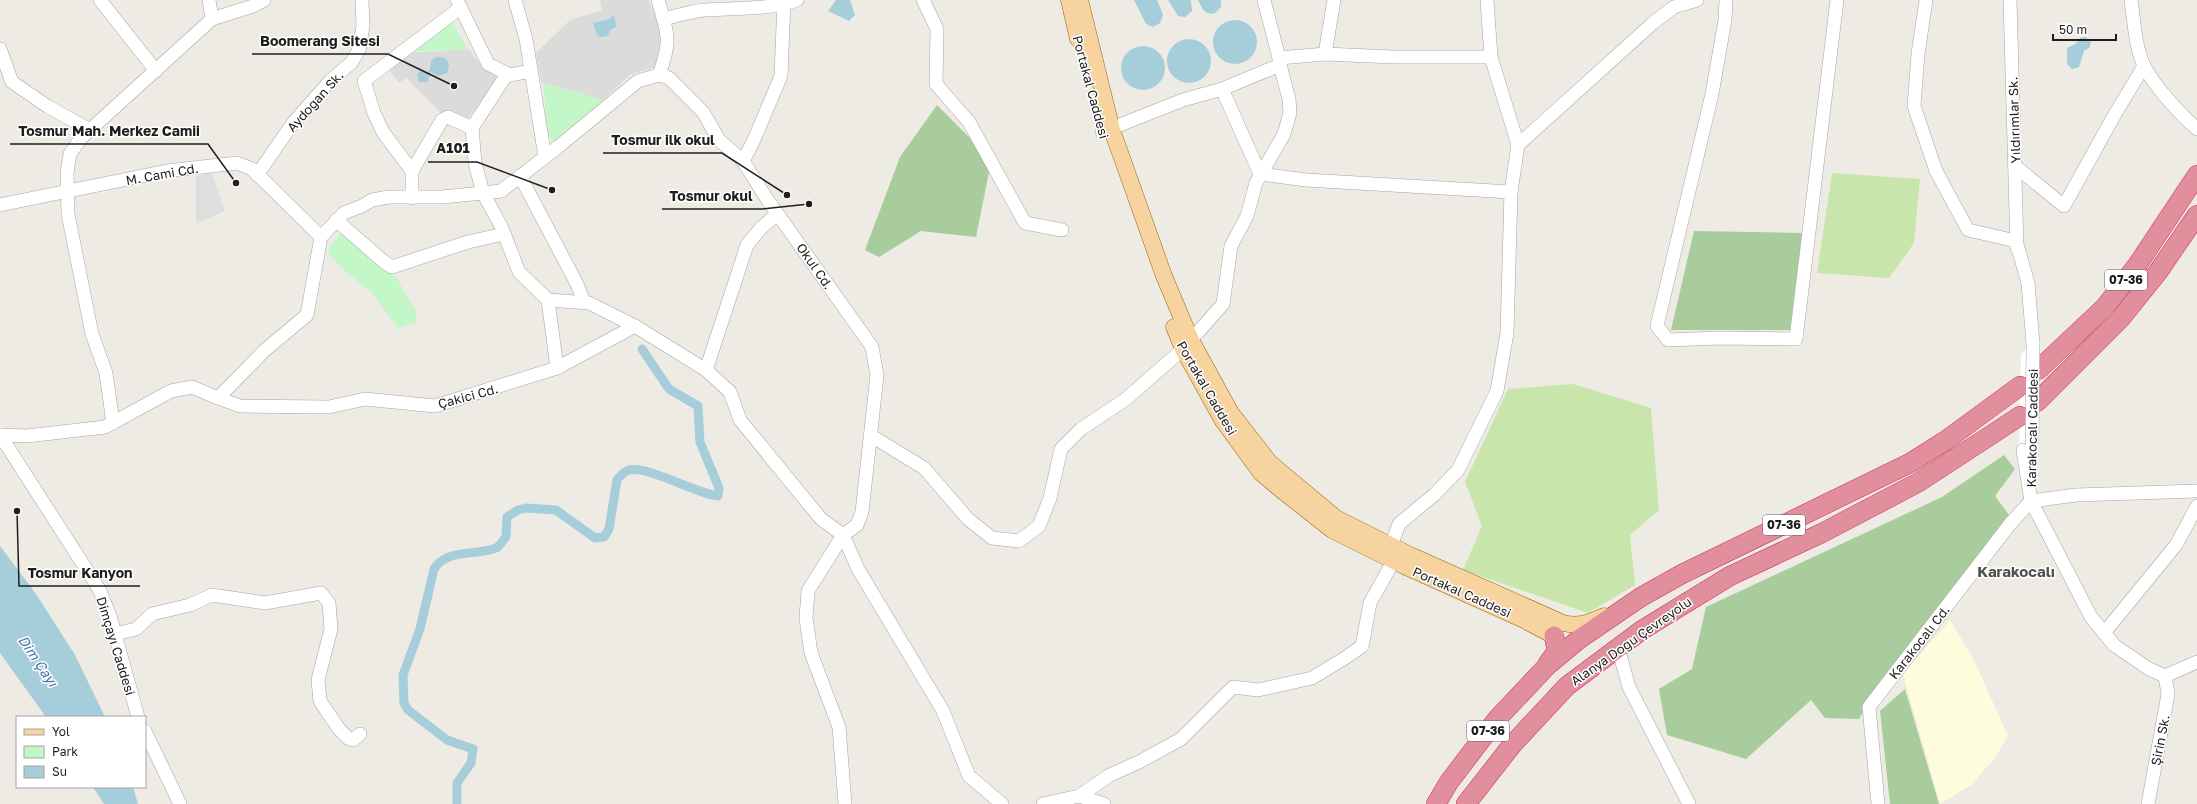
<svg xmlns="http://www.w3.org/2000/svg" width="2197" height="804" viewBox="0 0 2197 804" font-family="'Golos Text',sans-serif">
<rect width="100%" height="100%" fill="#eeebe4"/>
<g fill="#dcdbdb">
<path d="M600 0H648L658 21 663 50 657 67 631 74 603 100 541 82 536 53 570 20 602 10Z"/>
<path d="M469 49 481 66 499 79 467 120 449 110 443 115 406 78 399 83 388 68 407 53Z"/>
</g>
<path fill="#fdfdde" d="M1950 620 1973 658 2008 736 1994 759 1971 785 1940 804 1903 674Z"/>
<g fill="#c8e6ac">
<path d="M1832 173 1920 179 1914 243 1889 278 1817 273Z"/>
<path d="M1573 384 1651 408 1659 510 1630 535 1635 585 1588 613 1463 570 1482 526 1465 482 1508 389Z"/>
</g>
<g fill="#a8cc9b">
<path d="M937 105 972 140 989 172 976 237 921 231 879 257 865 250 900 157Z"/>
<path d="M1694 231 1802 233 1790 330H1671Z"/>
<path d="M2004 455 2015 469 1995 496 2009 515 1881 680 1859 719 1825 718 1811 700 1746 759 1667 735 1659 689 1692 669 1706 607 1942 497Z"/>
<path d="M1905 689 1939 804H1890L1880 711Z"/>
</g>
<g fill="#c3f7c8">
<path d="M450 20 468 49 408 52Z"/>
<path d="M543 83 603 100 555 142 548 135Z"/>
<path d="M341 233 345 234 393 272 416 311 417 322 398 328 371 292 340 267 327 251Z"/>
</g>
<path fill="#dedede" d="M211 171 225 211 196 224V177Z"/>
<g fill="#a6cdda">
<path d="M836 0H850L855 15 849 21 828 11Z"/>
<path d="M1134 0H1157L1163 15 1160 23 1153 27 1146 24Z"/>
<path d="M1168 0H1191L1192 11 1185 17 1178 16Z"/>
<path d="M1198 0H1221V7L1215 13C1205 16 1202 8 1198 0Z"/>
<path d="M612 15 615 17 616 27 610 30 608 36 601 37 597 35 593 23 610 19Z"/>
<circle cx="1235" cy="42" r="22"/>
<path d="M2086 37 2091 42 2090 47 2084 51 2079 67 2072 69 2067 64V48L2075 44 2080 38Z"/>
<circle cx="1189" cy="61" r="22"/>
<circle cx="1143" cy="68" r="22"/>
<path d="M436 57C447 55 452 64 447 73L438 76 431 72 427 82H419L417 74 422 70 428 72 430 70 431 61Z"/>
<path d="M0 546 36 594 75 655 105 717H46L0 653Z"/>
<path d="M93 787H133L138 804H104Z"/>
</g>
<path fill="#fff" d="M2038 340 2037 441 2019 452 2021 354Z"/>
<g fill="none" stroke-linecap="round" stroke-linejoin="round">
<path stroke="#a6cdda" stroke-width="9" d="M457 804V783L471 763 473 749 447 740 408 710 404 703 403 675 420 629 434 569C448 547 478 557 498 547L506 537 507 517 518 510 526 508 556 510 595 538 604 537 609 529 617 480C620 476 623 472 629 470 650 466 694 493 718 496L719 488 700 442 698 406 669 389 642 349"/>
<g stroke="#a5a5a5" stroke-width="14">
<g id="minor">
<path d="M100 0 156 71"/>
<path d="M457 0 488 64 510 75 531 71"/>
<path d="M515 0 526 39 545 157"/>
<path d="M658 0C668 35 672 39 659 75L669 78 703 112 719 140 743 161"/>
<path d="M784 0 781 76 753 142 743 161 767 199 872 347 877 375 862 512 857 525 843 535 808 591 806 618 811 653 839 727 845 804"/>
<path d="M923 0 937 29 936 84 969 122 1025 223 1062 230"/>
<path d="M1264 0 1279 58"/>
<path d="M1487 0 1491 57 1518 145"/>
<path d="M1726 0 1725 20 1712 94 1657 326 1668 340 1719 338 1796 339 1837 0"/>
<path d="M1926 0 1918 54 1914 106 1936 171 1968 230 2016 241 2028 283 2033 344"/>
<path d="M2010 0 2017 248"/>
<path d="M2131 0C2134 21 2135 46 2144 66 2154 86 2180 114 2197 129"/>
<path d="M460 8 364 81 374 113 383 132 412 171 442 120 448 117 472 128 507 74"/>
<path d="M212 19 253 6 264 0"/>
<path d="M663 19C677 16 691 11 705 10 736 8 768 10 797 0"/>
<path d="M0 49 12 82 47 106 90 130"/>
<path d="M1325 54 1334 0"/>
<path d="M1222 89 1260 174 1306 180 1511 192"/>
<path d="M472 128 475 163 483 193 501 191 558 147 638 81 659 75"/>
<path d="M1102 132 1183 100 1222 89 1280 65 1279 58 1325 54 1394 57H1491"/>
<path d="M2015 166 2064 206 2115 114 2144 66"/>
<path d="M412 171V198"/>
<path d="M257 175 293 123 331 80 351 63 359 50 363 26 362 0"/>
<path d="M520 176 577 284 584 302"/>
<path d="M0 205 167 171 237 163 252 169 321 237"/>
<path d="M336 220 383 261 392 267 468 242 504 234"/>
<path d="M548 300 557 368"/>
<path d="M706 370 747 245 761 228 777 214"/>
<path d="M218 398 240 406 329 407 365 399 435 406 557 368 635 326"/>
<path d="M113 423 106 373 92 334 68 214 67 172 70 154 81 138 212 19 209 0"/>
<path d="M0 435 27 436 105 427 171 391 192 387 218 398 265 350 307 315 321 237 344 213 362 206 372 200 389 197H442L483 193 502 228 519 272 548 300 589 303 635 326 706 370 730 392 740 420 821 519 843 535 858 569 943 711 969 776 1002 804"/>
<path d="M0 435 99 589 110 616 138 717"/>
<path d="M870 435 924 468 968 519 992 538 1019 541 1039 526 1050 498 1061 449 1081 429 1126 399 1183 349 1223 304 1231 246 1247 216 1256 183 1284 134 1290 113 1289 99 1280 65"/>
<path d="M2023 450 2031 501 2091 617 2114 645 2149 669 2165 676 2197 662"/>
<path d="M2031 501 2076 495 2197 491"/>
<path d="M2104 633 2176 545 2197 506"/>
<path d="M115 634 136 629 152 614 190 605 212 595 265 603 321 593 329 603 331 629 318 680 320 701 339 729 349 739 353 740 360 734"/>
<path d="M1618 648 1629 687 1689 804"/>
<path d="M145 731 180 804"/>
<path d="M1079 796 1104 804"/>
<path d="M1043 804 1079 796 1110 775 1139 762 1181 739 1233 687 1258 690 1312 678 1345 658 1362 646 1370 603 1394 560 1391 546 1399 524 1435 494 1458 470 1497 391 1507 333 1511 192 1518 145 1653 23 1674 7 1697 0"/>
<path d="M1878 804 1869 707 2010 524 2031 501"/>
<path d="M2148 804 2168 694 2165 676"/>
</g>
</g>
<g stroke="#916607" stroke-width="17">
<g id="major">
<path d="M1069 0 1078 39"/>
<path d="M1080 0 1112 130 1164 276 1191 340 1231 413 1252 440 1270 463 1336 518 1410 555 1563 623C1579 627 1589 623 1604 616"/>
<path d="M1174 327 1183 349 1223 421 1261 473 1280 489 1332 530 1404 566 1524 620 1554 636"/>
</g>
</g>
<g stroke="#d22c61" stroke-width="20">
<g id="highway">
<path d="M2038 370 2105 307 2138 264 2197 175"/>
<path d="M2037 402 2121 318 2158 272 2197 215"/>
<path d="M1548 663 1557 651 1554 636"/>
<path d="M1436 804 1449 782 1497 719 1548 665 1578 640 1641 597 1682 574 1910 463 1945 441 2020 386"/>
<path d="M1466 804 1512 745 1567 686 1642 630 1730 576 1822 533 1919 482 2020 416"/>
</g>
</g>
<use href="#minor" stroke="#fff" stroke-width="13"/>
<use href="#major" stroke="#f7d3a0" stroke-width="16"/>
<use href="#highway" stroke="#e28f9d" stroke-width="19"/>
<g stroke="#a5a5a5" stroke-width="14" stroke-linecap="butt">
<path id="minor-bridge" d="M2032 444 2033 344"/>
</g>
<use href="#minor-bridge" stroke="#fff" stroke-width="13"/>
</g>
<g text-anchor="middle" stroke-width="3" stroke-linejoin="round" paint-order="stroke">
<g fill="#fff" stroke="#626262" stroke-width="1">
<rect x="2105" y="270" width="42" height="20" rx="3"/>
<rect x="1763" y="515" width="42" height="20" rx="3"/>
<rect x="1467" y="721" width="42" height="20" rx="3"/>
</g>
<g font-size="12" font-weight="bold" fill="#1e1e1e">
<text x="2126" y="284">07-36</text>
<text x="1784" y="529">07-36</text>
<text x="1488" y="735">07-36</text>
</g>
<g font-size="13" fill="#1e1e1e" stroke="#fff">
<text transform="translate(1091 87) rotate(75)" y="5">Portakal Caddesi</text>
<text transform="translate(315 101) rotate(-48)" y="5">Aydoğan Sk.</text>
<text transform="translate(2014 120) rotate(-92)" y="5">Yıldırımlar Sk.</text>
<text transform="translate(162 174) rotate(-10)" y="5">M. Cami Cd.</text>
<text transform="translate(815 266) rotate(55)" y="5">Okul Cd.</text>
<text transform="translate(1207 388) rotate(60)" y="5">Portakal Caddesi</text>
<text transform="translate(468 396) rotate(-15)" y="5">Çakici Cd.</text>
<text transform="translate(2032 428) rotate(-89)" y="5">Karakocalı Caddesi</text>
<text transform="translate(1462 592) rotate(24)" y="5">Portakal Caddesi</text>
<text transform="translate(1631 641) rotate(-35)" y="5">Alanya Doğu Çevreyolu</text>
<text transform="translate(1919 642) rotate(-52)" y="5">Karakocalı Cd.</text>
<text transform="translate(116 646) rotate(73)" y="5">Dimçayı Caddesi</text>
<text transform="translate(2160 740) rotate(-79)" y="5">Şirin Sk.</text>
</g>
<g font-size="14" font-style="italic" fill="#4b75a1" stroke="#fff">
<text transform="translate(38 661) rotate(56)" y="5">Dim Çayı</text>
</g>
<g font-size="15" font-weight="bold" fill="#515151" stroke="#fff">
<text x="2016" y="577">Karakocalı</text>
</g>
</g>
<path fill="none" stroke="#1e1e1e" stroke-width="1.5" d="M454 86L388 54H252M236 183L208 144H10M787 195L722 153H603M552 190L477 162H428M809 204L761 209H662M17 511L19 586H140"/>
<g fill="#1e1e1e" stroke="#fff" stroke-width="1.5">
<circle cx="454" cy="86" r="4"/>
<circle cx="236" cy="183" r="4"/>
<circle cx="787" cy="195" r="4"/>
<circle cx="552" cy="190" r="4"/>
<circle cx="809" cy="204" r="4"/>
<circle cx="17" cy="511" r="4"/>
</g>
<g font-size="14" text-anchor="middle" font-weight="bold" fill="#1e1e1e" stroke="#fff" stroke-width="3" stroke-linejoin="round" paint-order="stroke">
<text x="320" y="46">Boomerang Sitesi</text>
<text x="109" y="136">Tosmur Mah. Merkez Camii</text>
<text x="663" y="145">Tosmur ilk okul</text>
<text x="453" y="153">A101</text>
<text x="711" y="201">Tosmur okul</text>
<text x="80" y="578">Tosmur Kanyon</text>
</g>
<rect x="16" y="716" width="130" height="72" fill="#ffffff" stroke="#a5a5a5"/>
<rect x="24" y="729" width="20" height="6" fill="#f7d3a0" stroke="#a5a5a5"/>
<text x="52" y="736" font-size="12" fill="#1e1e1e">Yol</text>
<rect x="24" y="746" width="20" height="12" fill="#c3f7c8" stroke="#a5a5a5"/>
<text x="52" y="756" font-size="12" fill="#1e1e1e">Park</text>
<rect x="24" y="766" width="20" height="12" fill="#a6cdda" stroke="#a5a5a5"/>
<text x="52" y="776" font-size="12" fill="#1e1e1e">Su</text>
<path d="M2053 34v6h63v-6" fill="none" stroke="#1e1e1e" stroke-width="2"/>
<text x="2059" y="34" font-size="12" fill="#1e1e1e" stroke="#ffffff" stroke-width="3" paint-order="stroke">50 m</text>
</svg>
